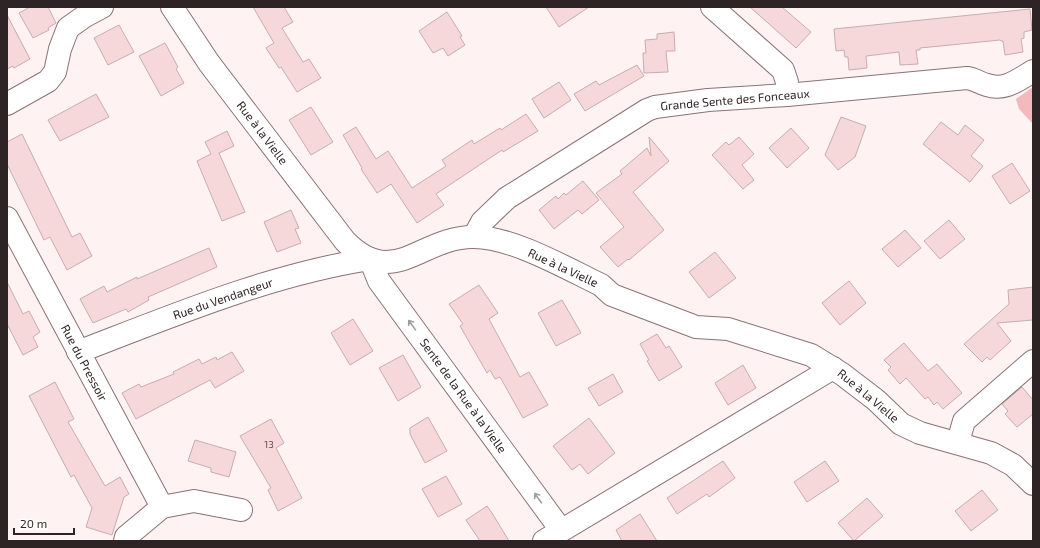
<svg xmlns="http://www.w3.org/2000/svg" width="1040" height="548" viewBox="0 0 1040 548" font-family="'Exo 2',sans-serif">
<rect width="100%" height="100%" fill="#fef2f2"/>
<path fill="#f3b9bd" d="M1033 87V124L1019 109 1016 99Z"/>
<g fill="#f6d8da" stroke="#c9acae">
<path d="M30 7H48L56 23 48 28 49 30 33 38 19 13Z"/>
<path d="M253 7H284L293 22 282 28 303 62 309 59 321 78 297 92 281 67 279 68 266 48 274 43Z"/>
<path d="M546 7H589L559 27Z"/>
<path d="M750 7H782L811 32 796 48Z"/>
<path d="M1030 9 1032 30 1024 32V38L1021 39 1023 52 1005 55 1003 41H1001L1000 40 920 48V50H916L918 64 900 65 899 52 866 56 867 68 849 70 848 57H845L844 50 836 51 834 29Z"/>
<path d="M447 12 462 36 460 37 465 45 448 56 443 48 433 53 419 31Z"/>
<path d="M7 15 30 59 14 68 13 66 7 69Z"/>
<path d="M119 25 134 52 108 65 94 38Z"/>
<path d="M674 32 675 51H666L668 72 644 73 643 53H646L645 40 657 39V34Z"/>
<path d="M165 43 178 67 176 69 184 83 161 96 139 56Z"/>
<path d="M637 65 644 76 585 111 574 94 596 81 599 85Z"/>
<path d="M559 82 571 100 544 118 532 99Z"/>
<path d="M96 94 109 117 60 141 48 120Z"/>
<path d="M311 107 333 142 311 155 289 120Z"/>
<path d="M526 114 538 131 503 152 502 150 436 194 444 205 417 223 391 184 377 193 361 169 362 168 343 135 356 127 376 159 388 151 412 188 446 166 442 160 472 140 474 144 500 128 501 130Z"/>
<path d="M841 117 866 126 855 157 838 170 825 155Z"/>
<path d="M941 122 958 135 965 125 984 140 971 156 983 166 970 182 923 144Z"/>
<path d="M791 128 809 148 787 168 769 148Z"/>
<path d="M227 131 234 146 219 153 245 212 222 221 197 161 211 154 205 142Z"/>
<path d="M22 134 72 237 80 233 92 256 67 270 50 237 44 240 7 164V142Z"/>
<path d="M649 137 669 161 633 192 664 230 629 260 628 259 618 267 600 247 624 227 596 193 622 174 620 171 647 148 651 156Z"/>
<path d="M739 137 754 154 742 165 754 180 743 189 712 155 726 142 729 145Z"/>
<path d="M1012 163 1030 191 1010 204 992 176Z"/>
<path d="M583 181 599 200 582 214 578 210 554 229 539 210 556 196 558 199 564 193 566 195Z"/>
<path d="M291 210 299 228 295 229 301 243 277 252 264 222Z"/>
<path d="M949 220 965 239 940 259 924 241Z"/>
<path d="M905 230 921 248 898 267 882 249Z"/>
<path d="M209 248 217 267 148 297 149 300 128 312 126 309 93 323 80 299 104 286 107 292 137 277V279Z"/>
<path d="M715 252 736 278 709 298 689 272Z"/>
<path d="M849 281 866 303 840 325 822 303Z"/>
<path d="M7 282 23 314 29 311 40 332 33 337 38 347 23 355 7 324Z"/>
<path d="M479 285 498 313 489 319 520 377 529 372 548 405 523 418 500 377 495 379 490 370 487 373 460 326 463 324 449 304Z"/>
<path d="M1033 287V320L997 323 1011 341 990 360 987 357 982 362 964 344 1009 304 1008 290Z"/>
<path d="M562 300 581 333 556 346 538 313Z"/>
<path d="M353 319 373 351 350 365 331 333Z"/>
<path d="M657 334 666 348 669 346 682 367 659 381 647 361 649 360 640 344Z"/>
<path d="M904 343 928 371 937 364 962 393 943 409 937 402 934 405 928 397 925 399 906 378 900 384 888 370 891 367 884 360Z"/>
<path d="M232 352 244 371 215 388 210 380 136 419 122 393 139 384 141 387 174 374 173 372 199 359 202 364 216 357 217 360Z"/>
<path d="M403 355 421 387 398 401 379 368Z"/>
<path d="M743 365 756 388 728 405 715 383Z"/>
<path d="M613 374 623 392 599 406 588 388Z"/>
<path d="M55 382 74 419 68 422 105 486 120 477 129 494 124 497 112 535 86 527 92 508 74 475 71 477 29 396Z"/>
<path d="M1022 387 1033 400V414L1017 427 1005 414 1008 411 1002 404Z"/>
<path d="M428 417 447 451 425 463 410 434V428Z"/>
<path d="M589 418 615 453 588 474 580 464 572 470 553 446Z"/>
<path d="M271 419 284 443 276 448 302 498 278 511 268 490 271 488 240 436Z"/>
<path d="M195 440 236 452 229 477 211 472V468L188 461Z"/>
<path d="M723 461 735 478 709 497 707 494 677 514 667 498Z"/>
<path d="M825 461 839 481 807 502 794 482Z"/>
<path d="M446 476 462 504 438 517 422 489Z"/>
<path d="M982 490 998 510 971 531 955 511Z"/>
<path d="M867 498 883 516 854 541 838 523Z"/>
<path d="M487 506 492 513 509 541H480L466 520Z"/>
<path d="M640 514 657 541H622L616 530Z"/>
</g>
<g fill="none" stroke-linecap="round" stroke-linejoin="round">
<g stroke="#8c7273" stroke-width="24">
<g id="minor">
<path d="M172 7 209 63 345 241C394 291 421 236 474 237 512 237 566 268 601 285L612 295 696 327 728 329 811 355 842 374 876 400 901 424 920 433 991 453 1013 465 1033 484"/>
<path d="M712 7 783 70 787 82V95"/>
<path d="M7 104 48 81 55 72 60 49 68 28 85 16 102 7"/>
<path d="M7 218 162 507"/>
<path d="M474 237 482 222 507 198 647 110 655 107 708 100 787 95 967 78C975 79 979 83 987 85 1005 91 1018 80 1033 71"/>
<path d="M78 352C174 315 269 275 370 259L379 281 561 530"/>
<path d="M958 442 964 421 1033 361"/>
<path d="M125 541 126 537 162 507 194 501 241 510"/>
<path d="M544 541 833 368"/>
</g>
</g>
<use href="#minor" stroke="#fff" stroke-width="22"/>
</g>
<defs><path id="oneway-shaft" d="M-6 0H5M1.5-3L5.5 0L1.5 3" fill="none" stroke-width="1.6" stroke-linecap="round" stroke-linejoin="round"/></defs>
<g stroke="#a19c9d">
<use href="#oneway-shaft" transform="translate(412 325) rotate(-126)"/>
<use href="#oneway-shaft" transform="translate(538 498) rotate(-126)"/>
</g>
<g text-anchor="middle" stroke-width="3.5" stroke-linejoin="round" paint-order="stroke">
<g font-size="10" fill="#615152">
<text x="269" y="448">13</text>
</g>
<g font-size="12" fill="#2f2425" stroke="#fff">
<text transform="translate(735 100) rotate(-5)" y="4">Grande Sente des Fonceaux</text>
<text transform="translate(262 133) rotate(53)" y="4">Rue à la Vielle</text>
<text transform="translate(563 268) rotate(25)" y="4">Rue à la Vielle</text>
<text transform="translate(223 299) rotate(-19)" y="4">Rue du Vendangeur</text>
<text transform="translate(84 363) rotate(62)" y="4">Rue du Pressoir</text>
<text transform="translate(463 396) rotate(54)" y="4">Sente de la Rue à la Vielle</text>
<text transform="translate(868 396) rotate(40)" y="4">Rue à la Vielle</text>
</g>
</g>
<rect width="1040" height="548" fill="none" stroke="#2f2425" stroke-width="16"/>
<path d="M14 528v6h60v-6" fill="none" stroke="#2f2425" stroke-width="2"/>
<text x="20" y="528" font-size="12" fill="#2f2425" stroke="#ffffff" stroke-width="3" paint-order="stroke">20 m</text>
</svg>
